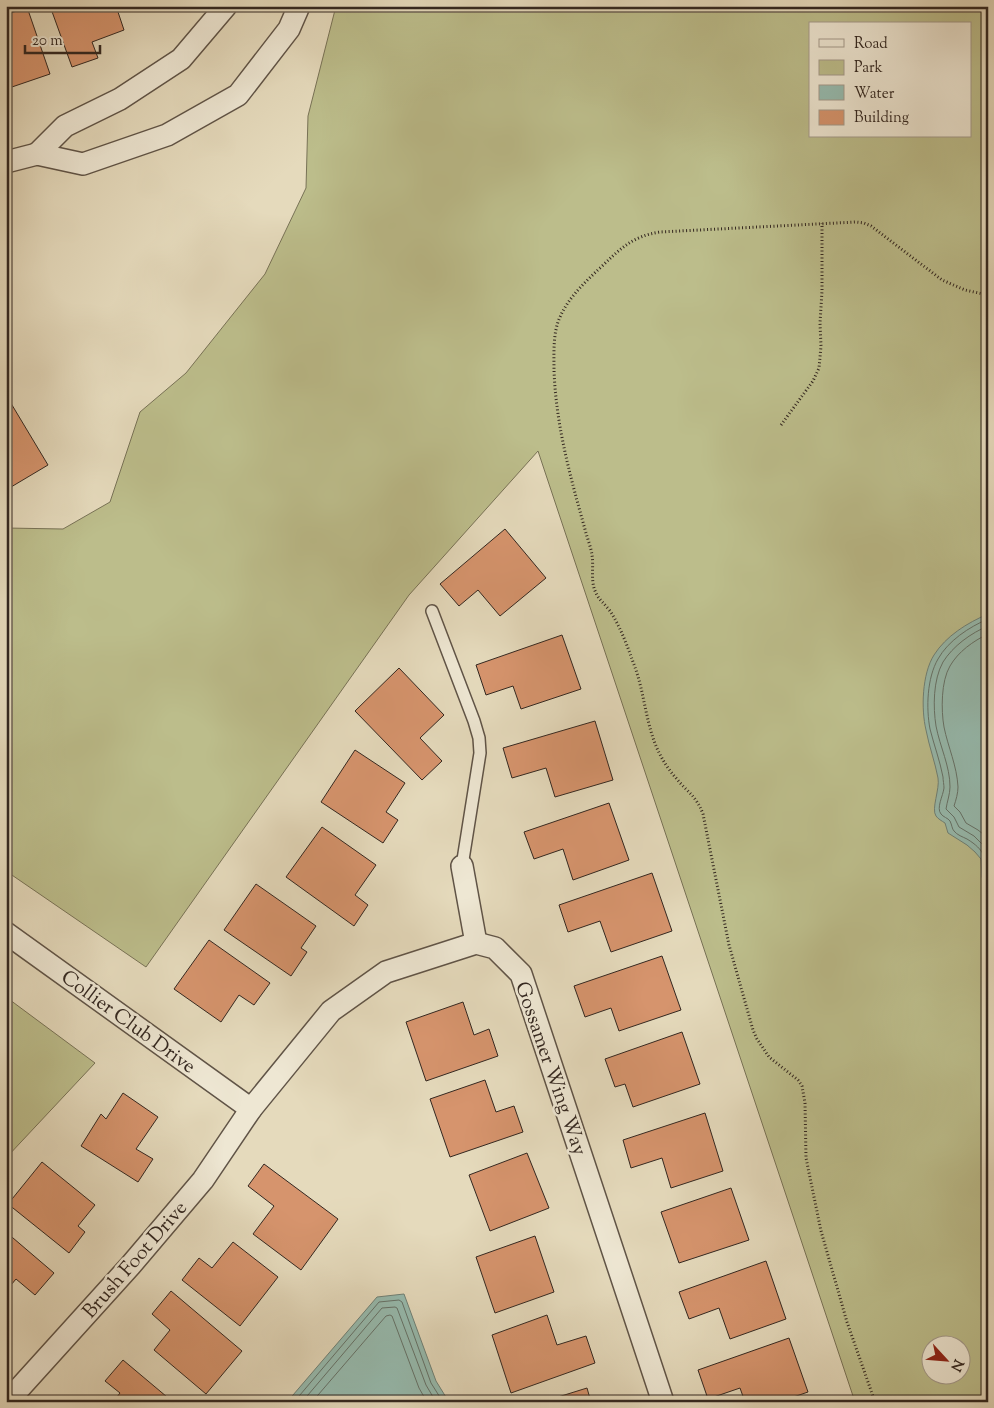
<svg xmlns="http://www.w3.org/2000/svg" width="994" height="1408" viewBox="0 0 994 1408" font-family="'Sorts Mill Goudy',serif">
<rect width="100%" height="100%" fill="#e5dabc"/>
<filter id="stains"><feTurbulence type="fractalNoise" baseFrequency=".004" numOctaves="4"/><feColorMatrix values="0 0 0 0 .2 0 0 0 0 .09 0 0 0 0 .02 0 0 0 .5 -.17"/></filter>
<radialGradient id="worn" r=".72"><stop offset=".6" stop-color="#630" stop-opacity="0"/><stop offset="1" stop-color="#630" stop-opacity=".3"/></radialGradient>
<g fill="#bcbd8b" stroke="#787256" fill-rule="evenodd">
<path d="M336 6H988V1402H855L538 451 409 595 146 967 6 871V528L63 529 110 502 140 412 186 373 265 274 306 188 308 116ZM810 24H970V136H810ZM932 1346H962V1376H932Z"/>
<path d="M6 997 95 1063 6 1158Z"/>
</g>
<g fill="#96bbaf" stroke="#6e8076">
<path d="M988 614V890L982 877 981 859 975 852 967 845 948 833 945 823C942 821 938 819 936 816 931 809 940 789 938 778 935 762 929 746 926 730 921 709 922 674 934 655 946 636 967 623 988 614Z"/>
<path d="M404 1294 436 1381 449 1402H287L377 1297Z"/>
</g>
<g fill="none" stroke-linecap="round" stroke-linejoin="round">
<g stroke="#647168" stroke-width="1">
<path d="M988 619C969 627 948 641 938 659 927 678 926 708 930 729 934 745 940 761 943 777 943 780 944 785 944 788 943 796 936 808 941 814 943 817 948 818 950 821 952 825 952 829 954 831 957 835 963 837 967 839 985 850 986 858 988 877"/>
<path d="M988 626C971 633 953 646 943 662 933 680 933 707 936 726 940 747 950 766 950 787 950 794 947 802 946 809L954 817 959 827 974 836 988 850"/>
<path d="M988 634C973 641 958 652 950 666 941 681 941 710 944 727 948 747 957 766 958 787 958 793 956 800 954 806L960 812 966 823 978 830 988 838"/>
<path d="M294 1402 379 1302 399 1300 402 1302 431 1383 443 1402"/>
<path d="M302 1402 382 1308 395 1307 397 1308 426 1385 436 1402"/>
<path d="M312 1402 386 1316 390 1315 392 1316 419 1388 427 1402"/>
</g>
</g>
<g fill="#d6946d" stroke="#332720">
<path d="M50 6H116L124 30 92 42 98 58 72 67Z"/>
<path d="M27 7 50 74 6 89V15Z"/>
<path d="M6 395 48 465 6 490Z"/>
<path d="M505 529 546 578 500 616 478 590 459 606 440 584Z"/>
<path d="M562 635 581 689 521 709 513 686 486 695 476 665Z"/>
<path d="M399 668 444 715 420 738 442 761 422 780 355 711Z"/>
<path d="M595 721 613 780 555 797 546 768 512 778 503 748Z"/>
<path d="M355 750 405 783 386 812 398 820 383 843 321 802Z"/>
<path d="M609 803 629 860 573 880 563 849 534 859 524 832Z"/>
<path d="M322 827 376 865 355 895 368 905 354 926 286 877Z"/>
<path d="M652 873 672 931 611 952 600 921 568 932 559 905Z"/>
<path d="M256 884 316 926 301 948 307 952 291 976 224 930Z"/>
<path d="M209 940 270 983 254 1005 239 995 221 1022 174 989Z"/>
<path d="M662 956 681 1010 619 1031 611 1008 585 1017 574 986Z"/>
<path d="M463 1002 474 1035 489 1029 498 1056 426 1081 406 1022Z"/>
<path d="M682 1032 700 1084 633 1107 625 1084 615 1087 605 1059Z"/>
<path d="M485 1080 496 1112 514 1106 523 1132 450 1157 430 1099Z"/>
<path d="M123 1093 158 1117 136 1149 153 1159 138 1182 81 1146 101 1114 106 1119Z"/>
<path d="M705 1113 723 1171 671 1188 662 1158 631 1168 623 1140Z"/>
<path d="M527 1153 549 1208 490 1231 469 1175Z"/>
<path d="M42 1162 95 1205 78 1226 85 1232 69 1253 8 1204Z"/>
<path d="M264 1164 338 1219 301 1270 253 1234 274 1206 248 1186Z"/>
<path d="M731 1188 749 1240 679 1263 661 1212Z"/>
<path d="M6 1232 54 1273 35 1295 16 1279 6 1291Z"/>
<path d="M535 1236 554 1292 495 1313 476 1257Z"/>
<path d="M233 1242 278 1277 240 1326 182 1280 199 1258 212 1268Z"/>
<path d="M766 1261 786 1319 730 1339 719 1308 689 1319 679 1292Z"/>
<path d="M171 1291 242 1351 206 1394 154 1350 170 1330 152 1314Z"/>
<path d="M547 1315 557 1345 586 1336 595 1363 511 1393 492 1335Z"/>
<path d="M789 1338 808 1392 779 1402H745L740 1388 708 1399 698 1370Z"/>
<path d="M123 1360 173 1402H113L120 1393 105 1381Z"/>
<path d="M587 1388 591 1402H542Z"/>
</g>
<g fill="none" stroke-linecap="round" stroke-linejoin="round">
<g stroke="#605447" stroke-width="14">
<path id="service" d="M432 611 474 721 479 738 480 753 462 866"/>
</g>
<g stroke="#605447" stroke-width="24">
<g id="minor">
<path d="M37 154 65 126 120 99 181 59 226 6"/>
<path d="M6 162 37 154 83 164 167 135 238 95 289 29 299 6"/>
<path d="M462 866 476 943"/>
<path d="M6 933 251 1109"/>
<path d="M7 1402 130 1266 203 1180 251 1109 331 1011 386 972 476 943 495 948 521 974 663 1402"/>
</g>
</g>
<g stroke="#332720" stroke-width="3" stroke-dasharray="1 2.5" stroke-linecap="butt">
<path d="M781 425 813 381 819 368 821 346 820 323 822 291V223"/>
<path d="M875 1402 847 1322 821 1231 806 1158 805 1103 802 1086 798 1080 769 1057 757 1039 753 1030 729 945 703 814C696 795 687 792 676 778 668 769 661 758 656 746 645 719 644 689 633 662 627 645 620 626 610 611 605 604 599 600 596 593 590 581 594 568 592 555 591 548 588 540 586 533 571 479 556 427 554 370 554 355 553 337 558 322 566 300 583 284 600 268 619 250 632 236 660 232L856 222 864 223 871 226 942 280 965 290 988 295"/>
</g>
<use href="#service" stroke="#eee7d3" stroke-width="11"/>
<use href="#minor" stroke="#eee7d3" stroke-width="21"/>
</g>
<g text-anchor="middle" stroke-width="5" stroke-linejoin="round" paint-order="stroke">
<g font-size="20" fill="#332720" stroke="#eee7d3">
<text transform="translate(129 1021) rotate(36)" y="7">Collier Club Drive</text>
<text transform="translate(552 1068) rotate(71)" y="7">Gossamer Wing Way</text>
<text transform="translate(134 1259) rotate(-49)" y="7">Brush Foot Drive</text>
</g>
</g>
<rect width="994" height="1408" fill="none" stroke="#e5dabc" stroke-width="25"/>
<rect x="8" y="8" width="979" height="1393" fill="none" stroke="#332720" stroke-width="2.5"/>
<rect x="12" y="12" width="969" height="1383" fill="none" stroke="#332720"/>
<rect x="809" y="22" width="162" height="115" fill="#eee7d3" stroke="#a39a8b"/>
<rect x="819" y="39" width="25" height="8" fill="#eee7d3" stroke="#a39a8b"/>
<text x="854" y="48" font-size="15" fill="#332720">Road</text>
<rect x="819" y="60" width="25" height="15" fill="#bcbd8b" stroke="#a39a8b"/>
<text x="854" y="72" font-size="15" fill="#332720">Park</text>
<rect x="819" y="85" width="25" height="15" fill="#96bbaf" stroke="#a39a8b"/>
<text x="854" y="98" font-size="15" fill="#332720">Water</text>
<rect x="819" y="110" width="25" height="15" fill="#d6946d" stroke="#a39a8b"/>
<text x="854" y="122" font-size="15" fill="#332720">Building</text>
<g transform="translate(946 1360) rotate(116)"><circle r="24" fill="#eee7d3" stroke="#a39a8b"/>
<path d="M0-4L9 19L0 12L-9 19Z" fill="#8f2418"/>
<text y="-8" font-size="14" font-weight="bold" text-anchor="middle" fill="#332720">N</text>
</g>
<path d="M25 45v8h75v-8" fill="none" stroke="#332720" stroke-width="2.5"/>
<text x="32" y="45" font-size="15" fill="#332720" stroke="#eee7d3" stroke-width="4" paint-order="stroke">20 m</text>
<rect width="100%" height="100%" filter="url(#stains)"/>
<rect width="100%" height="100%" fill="url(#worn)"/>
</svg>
